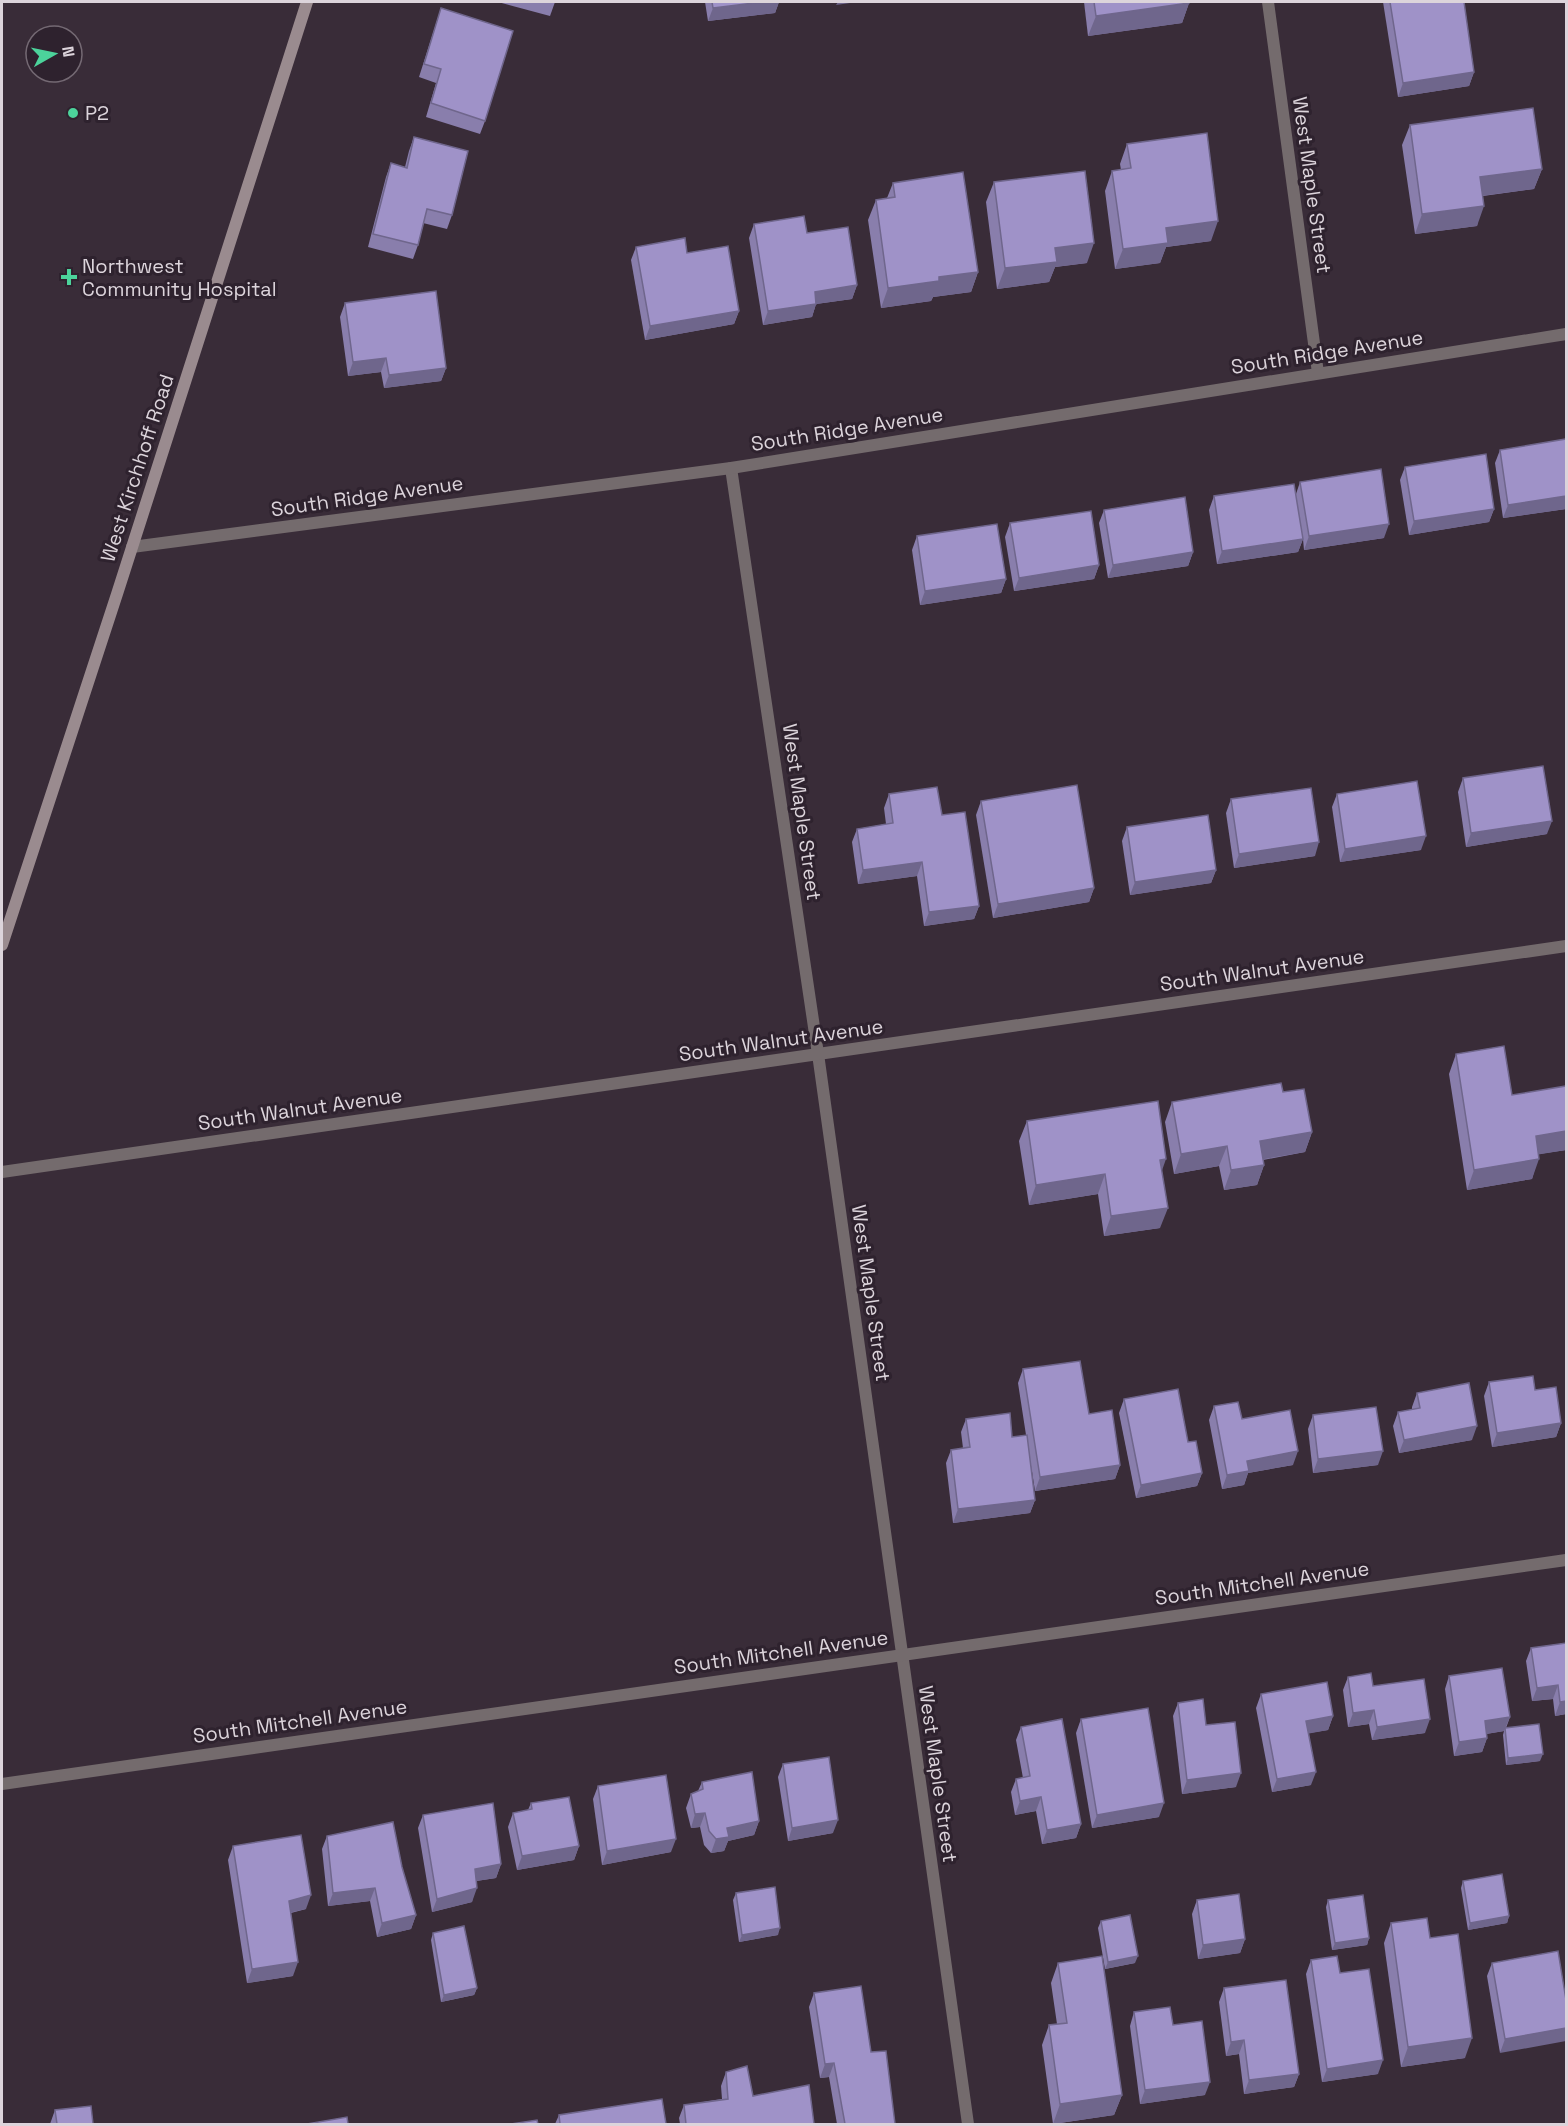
<svg xmlns="http://www.w3.org/2000/svg" width="1568" height="2126" viewBox="0 0 1568 2126" font-family="'Space Grotesk',sans-serif">
<rect width="100%" height="100%" fill="#392c38"/>
<g fill="none" stroke-linecap="round" stroke-linejoin="round">
<g stroke="#746b6d" stroke-width="12">
<path d="M1268 2 1318 373"/>
<path d="M731 468 818 1054 968 2124"/>
<path d="M132 547 731 468 1566 334"/>
<path d="M2 1172 1566 946"/>
<path d="M2 1784 1566 1560"/>
</g>
<path stroke="#9a8b8f" stroke-width="12" d="M2 945 117 594 307 2"/>
</g>
<g fill="#897eac">
<path d="M498 2H555L550 16Z"/>
<path d="M705 2H779L775 13 708 21Z"/>
<path d="M1084 2H1189V3L1182 23 1088 36Z"/>
<path d="M1383 2H1464L1474 72 1469 86 1398 97Z"/>
<path d="M441 8 485 121 480 134 426 117 436 83 419 77Z"/>
<path d="M1410 125 1542 169 1534 189 1483 196 1477 226 1415 234 1402 145Z"/>
<path d="M414 137 452 215 447 229 423 223 418 245 413 259 368 247 386 177 391 163 405 167 409 151Z"/>
<path d="M1127 144 1211 241 1166 247 1160 263 1115 269 1105 191 1112 171 1121 170 1120 164Z"/>
<path d="M994 182 1087 263 1055 267 1049 282 997 289 986 202Z"/>
<path d="M893 183 978 272 971 292 933 297 931 301 881 308 868 220 876 200 887 198Z"/>
<path d="M754 224 857 285 852 299 816 304 812 317 763 325 749 238Z"/>
<path d="M636 247 687 253 739 311 734 324 645 340 631 260Z"/>
<path d="M345 303 446 368 441 381 384 388 381 372 348 376 340 317Z"/>
<path d="M1566 439V509L1503 518 1495 463 1500 450Z"/>
<path d="M1405 467 1494 509 1489 522 1409 535 1400 480Z"/>
<path d="M1300 482 1384 538 1304 550 1303 539 1298 552 1217 564 1209 510 1214 496 1296 494Z"/>
<path d="M1104 510 1193 552 1188 566 1108 578 1099 523Z"/>
<path d="M1010 523 1099 565 1094 579 1014 591 1005 537Z"/>
<path d="M917 536 1006 579 1001 593 920 605 912 550Z"/>
<path d="M1463 778 1547 834 1466 847 1458 792Z"/>
<path d="M889 794 942 815 979 906 974 919 924 926 917 876 858 884 852 842 857 829 886 824 884 808Z"/>
<path d="M1337 794 1421 850 1340 862 1332 807Z"/>
<path d="M1231 799 1315 856 1234 868 1226 813Z"/>
<path d="M981 801 1094 888 1089 902 993 918 976 815Z"/>
<path d="M1127 827 1216 870 1211 883 1130 895 1122 841Z"/>
<path d="M1456 1054 1512 1095 1566 1086V1150L1539 1154 1532 1179 1467 1190 1449 1074Z"/>
<path d="M1283 1092 1312 1132 1305 1152 1263 1160 1264 1165 1257 1185 1224 1190 1219 1166 1174 1174 1165 1122 1172 1102Z"/>
<path d="M1027 1121 1162 1172 1160 1228 1104 1236 1098 1194 1029 1205 1019 1141Z"/>
<path d="M1023 1369 1089 1414 1120 1465 1115 1479 1035 1491 1031 1465 1035 1500 1030 1513 953 1523 946 1463 951 1450 963 1448 961 1432 966 1419 1012 1437 1026 1435 1018 1383Z"/>
<path d="M1489 1382 1535 1390 1561 1423 1556 1437 1492 1447 1484 1396Z"/>
<path d="M1417 1393 1472 1440 1399 1453 1393 1426 1398 1412 1412 1410V1407Z"/>
<path d="M1124 1399 1188 1442 1202 1473 1197 1486 1136 1498 1119 1413Z"/>
<path d="M1214 1406 1242 1419 1293 1465 1248 1473 1244 1485 1222 1489 1209 1420Z"/>
<path d="M1313 1415 1378 1465 1313 1473 1308 1429Z"/>
<path d="M1566 1643V1714L1555 1716 1553 1699 1532 1701 1526 1661 1531 1648Z"/>
<path d="M1449 1676 1510 1717 1506 1728 1540 1761 1506 1765 1503 1735 1504 1731 1486 1734 1487 1738 1482 1752 1454 1756 1445 1689Z"/>
<path d="M1348 1677 1373 1686 1425 1733 1372 1740 1369 1724 1348 1727 1343 1690Z"/>
<path d="M1261 1694 1333 1716 1328 1730 1309 1733 1311 1785 1272 1792 1256 1708Z"/>
<path d="M1178 1703 1206 1725 1236 1787 1182 1794 1173 1716Z"/>
<path d="M1081 1719 1159 1817 1092 1828 1076 1733Z"/>
<path d="M1021 1727 1081 1824 1076 1838 1042 1844 1036 1811 1015 1815 1011 1792 1016 1779 1023 1778 1016 1740Z"/>
<path d="M783 1764 833 1833 788 1841 778 1777Z"/>
<path d="M702 1782 759 1821 754 1835 728 1841 724 1851 711 1853 704 1845 700 1827 691 1828 686 1808 691 1794 698 1791Z"/>
<path d="M598 1786 671 1852 602 1865 593 1799Z"/>
<path d="M531 1803 579 1846 574 1860 517 1870 508 1827 513 1813 528 1810Z"/>
<path d="M423 1815 501 1864 496 1878 476 1881 472 1902 432 1912 418 1828Z"/>
<path d="M327 1836 402 1867 416 1915 411 1929 377 1937 370 1901 328 1906 322 1849Z"/>
<path d="M233 1846 306 1909 291 1913 293 1976 247 1983 228 1860Z"/>
<path d="M1463 1881 1509 1916 1507 1923 1468 1930 1461 1888Z"/>
<path d="M736 1893 778 1935 739 1942 733 1900Z"/>
<path d="M1197 1900 1245 1939 1240 1953 1198 1959 1192 1914Z"/>
<path d="M1328 1900 1369 1938 1367 1945 1332 1950 1326 1907Z"/>
<path d="M1101 1921 1135 1963 1105 1969 1098 1928Z"/>
<path d="M1391 1923 1430 1938 1465 2058 1401 2067 1384 1943Z"/>
<path d="M433 1933 477 1988 474 1995 441 2002 431 1940Z"/>
<path d="M1558 1951 1500 2053 1487 1976 1492 1963Z"/>
<path d="M1311 1960 1340 1973 1378 2074 1322 2082 1306 1974Z"/>
<path d="M1058 1963 1122 2095 1114 2115 1053 2124 1042 2045 1049 2025 1057 2024 1051 1983Z"/>
<path d="M1224 1988 1299 2074 1294 2087 1244 2094 1239 2054 1226 2056 1219 2002Z"/>
<path d="M814 1993 871 2052 895 2124H837L829 2077 820 2078 809 2007Z"/>
<path d="M1134 2012 1173 2025 1205 2095 1140 2104 1130 2026Z"/>
<path d="M726 2072 753 2096 814 2124H680L679 2118 684 2105 722 2099 721 2086Z"/>
<path d="M55 2110 93 2124H50Z"/>
<path d="M559 2115 666 2124H555Z"/>
</g>
<g fill="#6f668c">
<path d="M762 2H779L775 13 708 21 713 8Z"/>
<path d="M838 2H857L836 5Z"/>
<path d="M1189 3 1182 23 1088 36 1096 16Z"/>
<path d="M1474 72 1469 86 1398 97 1403 83Z"/>
<path d="M1542 169 1534 189 1473 197 1480 177Z"/>
<path d="M1484 206 1477 226 1415 234 1422 214Z"/>
<path d="M1218 221 1211 241 1166 247 1160 263 1115 269 1123 249 1166 228Z"/>
<path d="M1094 243 1087 263 1055 267 1049 282 997 289 1005 268 1055 248Z"/>
<path d="M978 272 971 292 933 297 931 301 881 308 888 288 939 277Z"/>
<path d="M857 285 852 299 816 304 812 317 763 325 768 311 815 292Z"/>
<path d="M739 311 734 324 645 340 650 326Z"/>
<path d="M386 358 381 372 348 376 353 362Z"/>
<path d="M446 368 441 381 384 388 389 375Z"/>
<path d="M1566 496V509L1503 518 1508 505Z"/>
<path d="M1494 509 1489 522 1409 535 1414 521Z"/>
<path d="M1389 524 1384 538 1304 550 1309 536Z"/>
<path d="M1303 539 1298 552 1217 564 1222 551Z"/>
<path d="M1193 552 1188 566 1108 578 1113 565Z"/>
<path d="M1099 565 1094 579 1014 591 1019 578Z"/>
<path d="M1006 579 1001 593 920 605 925 591Z"/>
<path d="M1552 821 1547 834 1466 847 1471 833Z"/>
<path d="M1426 836 1421 850 1340 862 1345 849Z"/>
<path d="M1319 842 1315 856 1234 868 1239 854Z"/>
<path d="M922 862 917 876 858 884 863 870Z"/>
<path d="M1216 870 1211 883 1130 895 1135 882Z"/>
<path d="M1094 888 1089 902 993 918 998 904Z"/>
<path d="M979 906 974 919 924 926 929 912Z"/>
<path d="M1566 1131V1150L1529 1156 1536 1136Z"/>
<path d="M1312 1132 1305 1152 1253 1161 1260 1141Z"/>
<path d="M1227 1146 1219 1166 1174 1174 1181 1154Z"/>
<path d="M1166 1159 1159 1179 1160 1160Z"/>
<path d="M1539 1159 1532 1179 1467 1190 1474 1170Z"/>
<path d="M1264 1165 1257 1185 1224 1190 1231 1170Z"/>
<path d="M1105 1174 1098 1194 1029 1205 1036 1185Z"/>
<path d="M1168 1208 1160 1228 1104 1236 1111 1216Z"/>
<path d="M1561 1423 1556 1437 1492 1447 1497 1433Z"/>
<path d="M1477 1426 1472 1440 1399 1453 1404 1440Z"/>
<path d="M1298 1451 1293 1465 1248 1473 1244 1485 1222 1489 1227 1475 1247 1461Z"/>
<path d="M1383 1451 1378 1465 1313 1473 1318 1459Z"/>
<path d="M1120 1465 1115 1479 1035 1491 1040 1477Z"/>
<path d="M1202 1473 1197 1486 1136 1498 1141 1485Z"/>
<path d="M1035 1500 1030 1513 953 1523 958 1509Z"/>
<path d="M1558 1685 1553 1699 1532 1701 1537 1688Z"/>
<path d="M1566 1701V1714L1555 1716 1560 1702Z"/>
<path d="M1374 1710 1369 1724 1348 1727 1353 1713Z"/>
<path d="M1333 1716 1328 1730 1301 1735 1306 1721Z"/>
<path d="M1510 1717 1504 1731 1480 1735 1485 1721Z"/>
<path d="M1430 1719 1425 1733 1372 1740 1377 1727Z"/>
<path d="M1487 1738 1482 1752 1454 1756 1459 1742Z"/>
<path d="M1543 1754 1540 1761 1506 1765 1508 1758Z"/>
<path d="M1316 1772 1311 1785 1272 1792 1277 1779Z"/>
<path d="M1241 1773 1236 1787 1182 1794 1187 1780Z"/>
<path d="M1041 1797 1036 1811 1015 1815 1020 1801Z"/>
<path d="M1164 1803 1159 1817 1092 1828 1097 1815Z"/>
<path d="M705 1813 700 1827 691 1828 695 1814Z"/>
<path d="M838 1820 833 1833 788 1841 792 1828Z"/>
<path d="M759 1821 754 1835 728 1841 724 1851 711 1853 716 1839 727 1828Z"/>
<path d="M1081 1824 1076 1838 1042 1844 1047 1830Z"/>
<path d="M676 1839 671 1852 602 1865 607 1851Z"/>
<path d="M579 1846 574 1860 517 1870 522 1856Z"/>
<path d="M501 1864 496 1878 470 1882 475 1869Z"/>
<path d="M375 1888 370 1901 328 1906 333 1893Z"/>
<path d="M477 1888 472 1902 432 1912 437 1899Z"/>
<path d="M311 1895 306 1909 284 1914 289 1901Z"/>
<path d="M416 1915 411 1929 377 1937 382 1923Z"/>
<path d="M1509 1916 1507 1923 1468 1930 1470 1923Z"/>
<path d="M780 1928 778 1935 739 1942 742 1935Z"/>
<path d="M1369 1938 1367 1945 1332 1950 1335 1943Z"/>
<path d="M1245 1939 1240 1953 1198 1959 1203 1945Z"/>
<path d="M1138 1956 1135 1963 1105 1969 1108 1962Z"/>
<path d="M298 1962 293 1976 247 1983 252 1969Z"/>
<path d="M477 1988 474 1995 441 2002 444 1995Z"/>
<path d="M1566 2028V2041L1500 2053 1505 2039Z"/>
<path d="M1472 2038 1465 2058 1401 2067 1408 2047Z"/>
<path d="M1244 2040 1239 2054 1226 2056 1231 2042Z"/>
<path d="M1383 2060 1378 2074 1322 2082 1327 2069Z"/>
<path d="M834 2063 829 2077 820 2078 825 2064Z"/>
<path d="M1299 2074 1294 2087 1244 2094 1249 2080Z"/>
<path d="M1210 2082 1205 2095 1140 2104 1145 2090Z"/>
<path d="M1122 2095 1114 2115 1053 2124 1060 2104Z"/>
</g>
<g fill="#9f92c8" stroke="#6f668c" stroke-width="1.5">
<path d="M712 2H762L713 8Z"/>
<path d="M1094 2H1189V3L1096 16Z"/>
<path d="M1390 2H1464L1474 72 1403 83Z"/>
<path d="M441 8 513 31 485 121 431 103 441 69 424 64Z"/>
<path d="M1533 108 1542 169 1480 177 1484 206 1422 214 1410 125Z"/>
<path d="M1207 133 1218 221 1166 228 1168 243 1123 249 1112 171 1131 168 1127 144Z"/>
<path d="M414 137 468 151 452 215 427 209 418 245 373 234 391 163 407 168Z"/>
<path d="M1085 171 1094 243 1055 248 1057 262 1005 268 994 182Z"/>
<path d="M963 172 978 272 939 277V281L888 288 876 200 895 197 893 183Z"/>
<path d="M804 216 807 233 848 227 857 285 815 292 816 304 768 311 754 224Z"/>
<path d="M685 238 687 253 728 246 739 311 650 326 636 247Z"/>
<path d="M436 291 446 368 389 375 386 358 353 362 345 303Z"/>
<path d="M1566 439V496L1508 505 1500 450Z"/>
<path d="M1486 454 1494 509 1414 521 1405 467Z"/>
<path d="M1381 469 1389 524 1309 536 1300 482Z"/>
<path d="M1294 484 1303 539 1222 551 1214 496Z"/>
<path d="M1185 497 1193 552 1113 565 1104 510Z"/>
<path d="M1091 511 1099 565 1019 578 1010 523Z"/>
<path d="M997 524 1006 579 925 591 917 536Z"/>
<path d="M1543 766 1552 821 1471 833 1463 778Z"/>
<path d="M1417 781 1426 836 1345 849 1337 794Z"/>
<path d="M1077 785 1094 888 998 904 981 801Z"/>
<path d="M937 787 942 815 965 812 979 906 929 912 922 862 863 870 857 829 893 823 889 794Z"/>
<path d="M1311 788 1319 842 1239 854 1231 799Z"/>
<path d="M1208 815 1216 870 1135 882 1127 827Z"/>
<path d="M1504 1046 1512 1095 1566 1086V1131L1536 1136 1539 1159 1474 1170 1456 1054Z"/>
<path d="M1281 1083 1283 1092 1304 1089 1312 1132 1260 1141 1264 1165 1231 1170 1227 1146 1181 1154 1172 1102Z"/>
<path d="M1158 1101 1166 1159 1160 1160 1168 1208 1111 1216 1105 1174 1036 1185 1027 1121Z"/>
<path d="M1080 1361 1089 1414 1112 1410 1120 1465 1040 1477 1023 1369Z"/>
<path d="M1533 1376 1535 1390 1556 1387 1561 1423 1497 1433 1489 1382Z"/>
<path d="M1469 1383 1477 1426 1404 1440 1398 1412 1420 1408 1417 1393Z"/>
<path d="M1178 1389 1188 1442 1196 1441 1202 1473 1141 1485 1124 1399Z"/>
<path d="M1238 1402 1242 1419 1290 1410 1298 1451 1247 1461 1249 1471 1227 1475 1214 1406Z"/>
<path d="M1376 1407 1383 1451 1318 1459 1313 1415Z"/>
<path d="M1010 1413 1012 1437 1027 1435 1035 1500 958 1509 951 1450 970 1447 966 1419Z"/>
<path d="M1566 1643V1701L1560 1702 1558 1685 1537 1688 1531 1648Z"/>
<path d="M1502 1668 1510 1717 1485 1721 1487 1738 1459 1742 1449 1676Z"/>
<path d="M1371 1673 1373 1686 1424 1679 1430 1719 1377 1727 1374 1710 1353 1713 1348 1677Z"/>
<path d="M1327 1682 1333 1716 1306 1721 1316 1772 1277 1779 1261 1694Z"/>
<path d="M1203 1699 1206 1725 1235 1722 1241 1773 1187 1780 1178 1703Z"/>
<path d="M1148 1708 1164 1803 1097 1815 1081 1719Z"/>
<path d="M1062 1719 1081 1824 1047 1830 1041 1797 1020 1801 1016 1779 1030 1776 1021 1727Z"/>
<path d="M1539 1724 1543 1754 1508 1758 1505 1728Z"/>
<path d="M829 1757 838 1820 792 1828 783 1764Z"/>
<path d="M752 1772 759 1821 727 1828 729 1837 716 1839 709 1831 705 1813 695 1814 691 1794 703 1789 702 1782Z"/>
<path d="M666 1775 676 1839 607 1851 598 1786Z"/>
<path d="M569 1797 579 1846 522 1856 513 1813 532 1809 531 1803Z"/>
<path d="M493 1803 501 1864 475 1869 477 1888 437 1899 423 1815Z"/>
<path d="M393 1822 402 1867 416 1915 382 1923 375 1888 333 1893 327 1836Z"/>
<path d="M301 1835 311 1895 289 1901 298 1962 252 1969 233 1846Z"/>
<path d="M1502 1874 1509 1916 1470 1923 1463 1881Z"/>
<path d="M775 1887 780 1928 742 1935 736 1893Z"/>
<path d="M1239 1894 1245 1939 1203 1945 1197 1900Z"/>
<path d="M1363 1895 1369 1938 1335 1943 1328 1900Z"/>
<path d="M1130 1915 1138 1956 1108 1962 1101 1921Z"/>
<path d="M1427 1918 1430 1938 1458 1934 1472 2038 1408 2047 1391 1923Z"/>
<path d="M464 1926 477 1988 444 1995 433 1933Z"/>
<path d="M1558 1951 1566 2000V2028L1505 2039 1492 1963Z"/>
<path d="M1102 1956 1122 2095 1060 2104 1049 2025 1067 2023 1058 1963Z"/>
<path d="M1337 1956 1340 1973 1369 1969 1383 2060 1327 2069 1311 1960Z"/>
<path d="M1286 1980 1299 2074 1249 2080 1244 2040 1231 2042 1224 1988Z"/>
<path d="M861 1986 871 2052 886 2051 895 2124H845L834 2063 825 2064 814 1993Z"/>
<path d="M1170 2007 1173 2025 1202 2021 1210 2082 1145 2090 1134 2012Z"/>
<path d="M747 2066 753 2096 809 2085 814 2124H686L684 2105 728 2099 726 2072Z"/>
<path d="M662 2099 666 2124H560L559 2115Z"/>
<path d="M91 2106 93 2124H57L55 2110Z"/>
<path d="M347 2117 348 2124H307Z"/>
<path d="M537 2120 538 2124H511Z"/>
</g>
<g fill="#4cd39b" stroke="#2e222e" stroke-width="2">
<circle cx="73" cy="113" r="6"/>
<path d="M66 268h6v6h6v6h-6v6h-6v-6h-6v-6h6z"/>
</g>
<g text-anchor="middle" stroke-width="6" stroke-linejoin="round" paint-order="stroke">
<g font-size="20" fill="#dcd4db" stroke="#2e222e" text-anchor="start">
<text x="85" y="120">P2</text>
<text x="82" y="273">Northwest<tspan x="82" dy="23">Community Hospital</tspan></text>
</g>
<g font-size="20" fill="#dcd4db" stroke="#2e222e">
<text transform="translate(1312 185) rotate(82)" y="7">West Maple Street</text>
<text transform="translate(1327 352) rotate(-9)" y="7">South Ridge Avenue</text>
<text transform="translate(847 429) rotate(-9)" y="7">South Ridge Avenue</text>
<text transform="translate(137 468) rotate(-72)" y="7">West Kirchhoff Road</text>
<text transform="translate(367 496) rotate(-8)" y="7">South Ridge Avenue</text>
<text transform="translate(802 812) rotate(82)" y="7">West Maple Street</text>
<text transform="translate(1262 970) rotate(-8)" y="7">South Walnut Avenue</text>
<text transform="translate(781 1040) rotate(-8)" y="7">South Walnut Avenue</text>
<text transform="translate(300 1109) rotate(-8)" y="7">South Walnut Avenue</text>
<text transform="translate(871 1293) rotate(82)" y="7">West Maple Street</text>
<text transform="translate(1262 1583) rotate(-8)" y="7">South Mitchell Avenue</text>
<text transform="translate(781 1652) rotate(-8)" y="7">South Mitchell Avenue</text>
<text transform="translate(300 1721) rotate(-8)" y="7">South Mitchell Avenue</text>
<text transform="translate(938 1774) rotate(82)" y="7">West Maple Street</text>
</g>
</g>
<rect width="1568" height="2126" fill="none" stroke="#dcd4db" stroke-width="6"/>
<g transform="translate(54 54) rotate(81)"><circle r="28" fill="#2e222e" stroke="#746973" stroke-width="1.5"/>
<path d="M0-4.5L10 22L0 15L-10 22Z" fill="#4cd39b"/>
<text y="-9" font-size="16" font-weight="bold" text-anchor="middle" fill="#dcd4db">N</text>
</g>
</svg>
